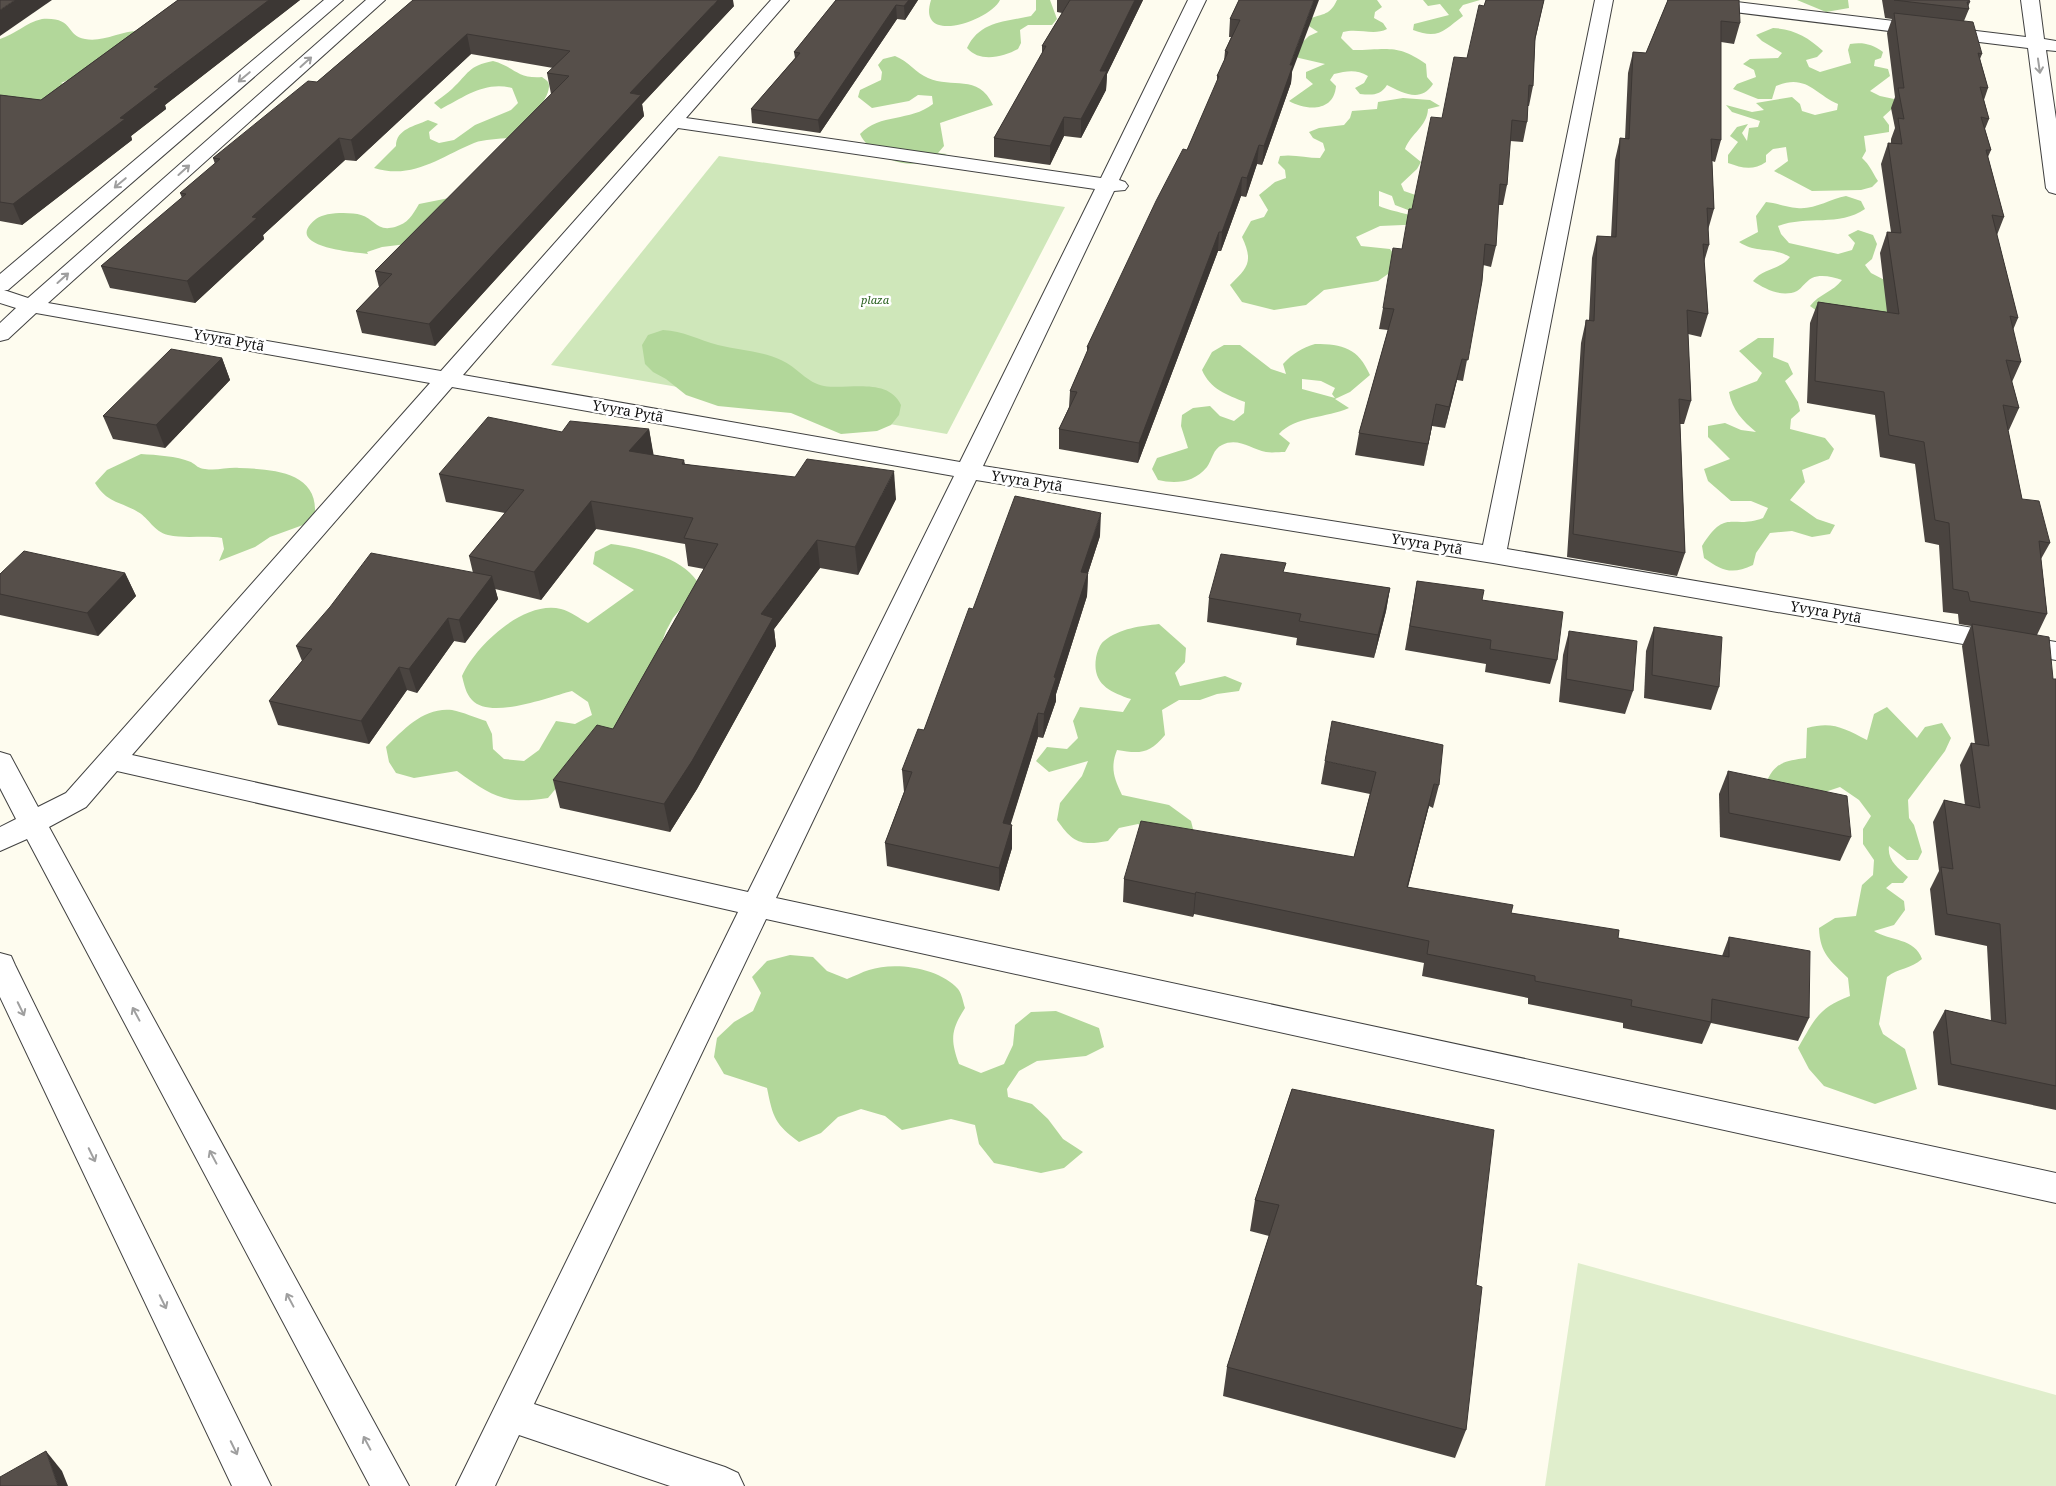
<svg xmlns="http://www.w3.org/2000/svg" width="2056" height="1486" viewBox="0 0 2056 1486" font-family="'Noto Serif',serif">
<rect width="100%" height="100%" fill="#fefcef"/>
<path fill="#cfe7ba" d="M719 156 1065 207 947 434 551 365Z"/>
<g fill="#b2d79a" fill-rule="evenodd">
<path d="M931 0H1000C991 20 916 47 931 0Z"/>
<path d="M1036 0H1050L1057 19 1052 25H1028L1020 30 1021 43 1018 49C1003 57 980 63 967 48 980 21 1005 22 1031 16L1036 10Z"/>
<path d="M1337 0H1377L1382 7 1375 12 1374 18 1383 23 1387 29C1374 36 1359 28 1343 32L1341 38 1353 50C1386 50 1397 43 1426 64L1427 77 1433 84C1421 103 1403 93 1387 85 1380 96 1372 95 1360 94L1355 88 1364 83 1368 76C1356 69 1347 71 1334 74L1330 80 1336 86C1334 112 1307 111 1289 101L1313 84 1306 78V72L1325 64 1299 58 1290 54 1309 36 1318 32 1309 26 1306 21C1321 12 1329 18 1337 0Z"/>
<path d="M1423 0H1480L1463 5 1459 10 1463 16C1444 30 1439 40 1413 30L1414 24 1449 15 1440 4 1428 6Z"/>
<path d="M1797 0H1848L1849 8 1826 12Z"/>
<path d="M42 19C75 17 65 36 85 39 106 43 126 27 147 32L87 72 61 83 79 90 0 115V39C16 34 25 23 42 19Z"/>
<path d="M1773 28C1794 29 1808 37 1823 51L1817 57 1806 60 1809 67 1820 72 1851 63 1848 50 1850 44C1863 42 1872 44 1883 52L1881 58 1875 60 1874 66 1888 69 1890 76 1870 91 1880 96 1894 99 1895 106 1883 117 1889 125V132L1864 136 1866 151 1862 158C1870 165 1872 172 1878 181L1872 187 1861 190 1812 191 1774 171 1788 161 1786 147 1773 149 1766 155V162C1753 171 1742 168 1728 163V155L1738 142 1730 136 1737 127 1748 124 1742 133 1747 141 1749 128 1758 127 1760 121 1732 112 1726 105 1752 112 1764 110 1756 103 1792 97 1800 104 1802 111 1815 115 1837 110 1838 104C1815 94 1806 73 1776 86L1772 99H1758L1733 89 1737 84 1756 77 1754 70 1743 64 1750 59 1778 58 1782 53 1762 41 1756 35Z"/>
<path d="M895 56C908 61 916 73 928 78 952 89 978 73 993 105L940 123 944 146 938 153 947 154C921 165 903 169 879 153 871 148 864 143 860 134 880 113 910 122 933 104L932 96 918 95 909 101 872 108 858 97 860 90 881 80 882 72 878 65 883 59Z"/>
<path d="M493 61C515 67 517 79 542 77 544 79 547 80 548 82 555 94 524 127 517 136 503 140 487 138 474 143 440 157 413 180 374 168L396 146C396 129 415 126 428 120L438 124 429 132 430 139 439 143 454 140 475 125 511 110 518 103 512 88C485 81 464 97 441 109L434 103C440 98 447 94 452 89 469 73 468 66 493 61Z"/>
<path d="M1403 98 1430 100 1440 106 1428 109C1427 127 1411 133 1405 149L1421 162 1417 169 1401 184 1404 191 1430 200 1421 215 1395 205 1392 196 1379 191V206C1394 213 1415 213 1426 224L1380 226 1356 237 1361 246 1390 249 1396 257 1388 274 1378 281 1324 290 1306 305 1274 310 1242 302 1230 285C1249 267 1253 261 1242 237L1251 221 1264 217 1268 210 1259 195 1275 182 1286 178 1285 170 1278 163 1280 156C1294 154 1306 158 1320 158L1325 150 1323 143 1313 138 1309 132 1319 128 1344 125 1350 118 1352 111 1377 109 1378 102Z"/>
<path d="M1846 196 1861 201 1865 209C1839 227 1807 215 1778 226L1781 234 1789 243 1838 254 1852 250 1855 243 1848 235 1858 230 1873 235 1877 244 1872 259 1865 265 1871 273 1898 287 1888 318 1821 314 1810 306C1819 294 1833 292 1842 280 1833 277 1821 274 1812 278 1806 281 1802 288 1797 291 1782 298 1765 289 1753 281 1763 268 1780 270 1790 257 1771 246 1757 254 1739 242L1758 232 1756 216 1766 202C1776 203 1787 207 1797 208 1814 210 1830 199 1846 196Z"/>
<path d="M449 198 415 243 382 247 367 252 368 254C354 252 281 247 316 219 325 212 350 212 361 215 375 219 376 232 395 227 408 223 412 216 419 204Z"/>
<path d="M663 330C683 331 699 340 718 345 739 350 761 351 781 360 797 367 807 383 824 386 848 390 888 377 901 405L899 415 891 425 877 431 841 434 791 413 718 406 686 395 666 379 653 372 645 364 642 345 648 335Z"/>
<path d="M1758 338H1774L1773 357 1788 363 1793 374 1785 381 1798 402 1800 411 1791 419 1790 429 1825 438 1834 449 1829 459 1802 470 1805 482 1790 500 1817 519 1835 525 1830 534 1812 537 1792 531 1770 533 1756 553 1753 565C1732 575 1722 571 1704 558L1702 546C1726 507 1732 530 1763 518L1768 508 1751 501H1731L1708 481 1704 469 1730 459 1708 437V426L1725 423 1741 430 1756 432C1743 421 1732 410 1729 392L1757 381 1762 373 1739 351Z"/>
<path d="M1315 344C1343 344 1358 348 1370 375L1350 392 1335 399 1349 408C1327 418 1295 416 1279 434L1290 443 1285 452C1279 452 1272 453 1266 452 1251 449 1238 437 1222 445 1213 449 1212 460 1207 467 1194 483 1175 484 1158 480L1152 469 1157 458 1188 448 1181 426 1182 415 1193 408 1210 406 1220 416 1234 421 1244 413 1245 402C1227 395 1210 389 1202 370L1212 352 1224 345H1240L1271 369 1286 374 1283 364C1293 353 1302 348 1315 344ZM1302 379 1321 381 1335 388 1332 394 1335 398 1302 389Z"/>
<path d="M141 454C157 455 176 456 191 462 196 465 199 469 205 469 217 471 228 467 239 468 270 469 317 471 315 512L303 525 270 537 255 547 219 561 224 549 222 538C205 535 185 539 168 535 153 531 150 519 138 512 120 501 108 504 95 483L107 470Z"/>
<path d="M611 544C640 548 681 557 697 581L693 594 673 618 666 631 656 658 620 728 600 735 548 798C504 805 492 796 457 771L414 778 396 773 389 762 386 747C404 729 424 707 452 710 463 712 476 718 486 721L492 734 493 749 504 759 524 761 539 750 556 721 575 724 592 715 588 702 572 691C549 697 490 720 472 700 466 694 464 684 462 676 476 645 524 600 561 609 570 611 580 619 588 623L634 590 593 564 595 552Z"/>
<path d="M1159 624 1186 648 1185 662 1175 673 1180 686 1225 676 1242 683 1239 691 1217 694 1200 700H1179L1162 710 1165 735C1149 754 1140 754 1117 750 1110 768 1114 778 1122 795L1169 805 1191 821 1195 837 1176 842 1138 824 1119 828 1108 841C1081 846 1073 843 1057 820L1060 803 1082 776 1088 761 1049 772 1036 761 1047 747 1067 749 1078 738 1073 721 1080 707 1123 712 1131 699C1110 692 1092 684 1096 658 1097 652 1100 644 1104 641 1120 628 1141 626 1159 624Z"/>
<path d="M1887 707 1917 738 1925 727 1942 723 1951 738 1945 751 1908 800 1909 818 1914 825 1922 852 1918 860H1907L1889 846C1887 860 1898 868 1908 877L1903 883H1892L1886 888 1904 901 1905 910 1894 925 1874 931C1890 941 1915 938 1922 959 1911 969 1898 968 1887 977L1879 1024 1883 1034 1905 1049 1917 1089 1875 1104 1824 1086 1809 1069 1798 1048C1815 1019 1818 1008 1850 996L1848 978C1830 960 1820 954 1819 928L1835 918 1856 916 1862 885 1873 875 1874 860 1863 844V829L1871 816 1859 800 1840 787 1822 793 1766 783C1775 762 1785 761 1806 758L1807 728C1832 721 1844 728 1867 740L1874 714Z"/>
<path d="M790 955 813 957 827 971 847 979C855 976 862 972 869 970 895 961 940 968 958 989 962 994 963 1002 965 1008 951 1030 950 1039 959 1064L981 1073 1004 1064 1013 1045 1015 1025 1031 1012 1056 1011 1099 1028 1104 1047 1086 1056 1037 1061 1019 1071 1007 1089 1008 1097 1032 1104 1048 1119 1063 1139 1083 1152 1064 1168 1041 1173 994 1163 979 1144 975 1125 951 1119 902 1130 885 1116 861 1109 838 1117 821 1133 799 1142C775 1124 773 1118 767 1088L724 1074 714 1057 717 1038 734 1022 753 1011 761 993 752 977 767 961Z"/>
</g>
<path fill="#e0eecc" d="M1578 1263 2056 1395V1486H1545Z"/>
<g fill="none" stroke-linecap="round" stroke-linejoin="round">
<g stroke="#414141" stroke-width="2">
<g id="street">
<path d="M324 0H343L8 290H4L28 298 366 0H385L48 303 441 371 771 0H789L686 118 1101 178 1188 0H1206L1119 180 1125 182 1128 186 1125 190 1114 191 983 466 1483 545 1595 0H1613L1507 549 2056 642V660L1493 563 976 480 776 898 2056 1173V1203L766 919 534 1404 725 1467 738 1473 744 1486H670L519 1435 495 1486H456L738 912 117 771 86 807 49 827 409 1486H370L27 839 0 851V827L16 819 0 788V752L10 755 38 807 66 793 430 383 36 313 8 339 0 341V323L16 308 0 303V274ZM678 128 1095 189 960 462 463 375ZM452 387 954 476 748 892 132 755Z"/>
<path d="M1668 0H1720L2026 37 2021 0H2039L2044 39 2056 41V51L2046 50 2056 119V194L2049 192 2046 188 2028 48 1677 5 1671 4Z"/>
<path d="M0 953 11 956 15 965 271 1486H232L0 997Z"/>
</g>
</g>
<use href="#street" fill="#fff" fill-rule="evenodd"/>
</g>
<g fill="#4a4440">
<path d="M178 0H300L165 105 166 109 131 136 132 140 22 225 0 221V95L41 100Z"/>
<path d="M413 0 734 6 642 104 644 116 435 346 362 333 356 311 379 287 375 271 552 94H551L547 73 553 68 471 54 356 161 345 160 263 235 264 239 195 303 110 288 101 266 182 198 180 193 215 164 213 158 317 82Z"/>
<path d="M836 0H918L905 20 897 19 820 133 752 123 751 109 795 58 794 52Z"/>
<path d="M1057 0H1143L1107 74 1106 90 1081 138 1064 136 1050 165 994 157V138L1042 54V46L1062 13 1057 12Z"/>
<path d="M1239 0 1292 72 1291 83 1262 165 1257 164 1246 197 1241 196 1221 251H1218L1138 463 1059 449V429L1069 407 1070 391 1087 352V347L1187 150 1217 82V76L1224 61 1225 51 1231 37H1229L1230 19Z"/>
<path d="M1486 0H1544L1535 41 1533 86 1529 106H1528L1527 122 1523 142 1510 141 1507 185 1503 205H1498L1496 246 1491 267 1483 265 1482 281 1463 381 1457 380 1445 428 1432 426 1424 466 1355 455 1359 433 1388 330 1379 329 1383 308 1402 249 1412 209 1442 118 1467 58Z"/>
<path d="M1668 0 1740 23 1734 44 1721 42V140L1715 162 1712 161 1714 209 1708 230 1709 245 1704 262 1708 314 1701 337 1688 334 1691 401 1684 424H1680L1685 553 1677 576 1567 557 1581 343 1586 320H1589L1592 258 1597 236 1611 237 1615 160 1620 138 1625 139 1628 73 1633 52 1646 53Z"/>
<path d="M1882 0H1969L1970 2 1968 7 1969 9 1964 21 1982 54 1980 59 1988 88 1984 100 1989 119 1985 129 1991 150 1988 157 2004 217 1997 235 2018 318 2013 330 2021 362 2012 382 2019 408 2009 430H2008L2022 499 2050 543 2041 559 2047 614 2037 635 2053 679H2056V1110L1938 1085 1933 1032 1945 1010 1991 1021 1987 946 1935 935 1930 889 1939 871 1933 822 1944 800 1965 805 1960 765 1971 743 1975 744 1962 646 1971 626 1959 624 1958 614 1943 612 1939 545 1925 542 1915 464 1880 457 1875 415 1807 403 1810 323 1818 302 1887 312 1880 253 1887 232H1891L1881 164 1888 143H1891V139L1895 128 1891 108 1895 97 1887 33 1892 19 1885 18Z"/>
<path d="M222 358 230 380 165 448 113 439 103 416Z"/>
<path d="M649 429 653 455 684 460 685 464 896 499 858 575 820 568 774 629 776 646 697 789 670 832 560 808 553 780 613 729 704 569 688 566 685 544 596 529 541 600 495 589 498 599 465 643 454 641 417 693 407 690 369 744 278 725 269 701 302 661 296 646 473 573 469 556 505 513 446 502 439 474 562 432Z"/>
<path d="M1100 536 1088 573 1087 596 1056 694V701L1043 738 1038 737 1010 825H1012V848L999 891 887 866 885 843 904 792 902 770 924 730 973 609Z"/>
<path d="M125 573 136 596 98 636 0 615V574Z"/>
<path d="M1285 573 1390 588 1386 611 1374 658 1296 645 1297 638 1207 622 1209 598Z"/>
<path d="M1417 581 1482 600 1557 660 1550 684 1485 672 1486 664 1405 650Z"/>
<path d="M1654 627 1719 687 1711 710 1644 698 1646 651Z"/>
<path d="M1569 631 1633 691 1625 714 1559 702 1563 655Z"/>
<path d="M1325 761 1439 785 1433 808 1429 806 1408 887 1511 913 1618 938 1722 956 1729 937 1809 1018 1798 1041 1711 1023 1702 1044 1623 1028V1023L1528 1004V998L1422 976 1424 963 1194 914 1193 917 1123 902 1124 879 1354 857 1370 794 1321 784Z"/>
<path d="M1728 771 1851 837 1840 861 1720 837 1719 794Z"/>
<path d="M1292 1089 1476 1285 1466 1430 1455 1458 1223 1396 1227 1367 1269 1236 1250 1231 1255 1200Z"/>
</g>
<g fill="#3c3734">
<path d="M15 0H52L0 36V10Z"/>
<path d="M269 0H300L165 105 166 109 131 136 132 140 22 225 13 204 120 118 154 87Z"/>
<path d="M718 0H733L734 6 642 104 644 116 435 346 429 324 630 93Z"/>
<path d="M909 0H918L905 20 904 6Z"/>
<path d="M1135 0H1143L1107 74 1106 90 1081 138V119L1100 71Z"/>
<path d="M1314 0H1319L1292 72 1291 83 1262 165 1264 146 1290 65Z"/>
<path d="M896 5 897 19 820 133 818 120Z"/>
<path d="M467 34 471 54 356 161 351 140Z"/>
<path d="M1064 117V136L1050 165V146Z"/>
<path d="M339 138 345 160 263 235 264 239 195 303 187 281 252 217Z"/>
<path d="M1259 145 1257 164 1246 197 1247 178Z"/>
<path d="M1242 177 1241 196 1221 251 1222 232Z"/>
<path d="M1219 232 1218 251 1138 463 1139 443Z"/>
<path d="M222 358 230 380 165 448 156 425Z"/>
<path d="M1462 359 1457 380 1445 428 1449 407Z"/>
<path d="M1436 404 1432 426 1424 466 1428 444Z"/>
<path d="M649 429 654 457 629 451Z"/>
<path d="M894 471 896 499 858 575 855 547Z"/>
<path d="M591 501 596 529 541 600 534 572Z"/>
<path d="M1101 513 1100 536 1088 573 1087 596 1056 694V701L1043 738 1044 714 1081 572Z"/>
<path d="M817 540 820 568 774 629 776 646 697 789 670 832 664 804 761 614Z"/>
<path d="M125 573 136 596 98 636 87 613Z"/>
<path d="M492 576 498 599 465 643 459 620Z"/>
<path d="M1390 588 1386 611 1374 658 1378 635Z"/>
<path d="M448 618 454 641 417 693 409 669Z"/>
<path d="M399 667 407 690 369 744 361 721Z"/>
<path d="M1038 713V737L1004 846 1003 823Z"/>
<path d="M1434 784 1429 806 1402 909 1407 887Z"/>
<path d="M1012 825V848L999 891V868Z"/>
<path d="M1196 892 1194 914 1193 917 1195 894Z"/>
<path d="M46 1451 62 1471 68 1486H58Z"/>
</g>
<g fill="#564f4a" stroke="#3c3734">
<path d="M0 0H15L0 10Z"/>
<path d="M178 0H269L154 87 159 88 120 118 125 119 13 204 0 202V95L41 100Z"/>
<path d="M413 0H718L630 93 641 95 429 324 356 311 392 274 375 271 569 76 547 73 570 51 467 34 351 140 339 138 252 217 257 218 187 281 101 266 186 194 180 193 220 159 213 158 308 81 317 82Z"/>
<path d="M836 0H909L904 6 896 5 818 120 751 109 800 53 794 52Z"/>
<path d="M1070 0H1135L1100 71H1107L1081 119 1064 117 1050 146 994 138 1046 46H1042Z"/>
<path d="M1239 0H1314L1290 65H1293L1264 146 1259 145 1247 178 1242 177 1222 232H1219L1139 443 1059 429 1077 392 1070 391 1089 347H1087L1156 201 1183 149 1187 150 1219 76H1217L1228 52 1225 51 1240 20 1230 19Z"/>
<path d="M1486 0H1544L1535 38 1533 86 1529 85 1527 122 1512 120 1507 185 1500 184 1496 246 1485 244 1482 281 1468 360 1462 359 1449 407 1436 404 1428 444 1359 433 1394 309 1383 308 1393 248 1402 249 1409 209H1412L1431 117 1442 118 1454 57 1467 58 1479 5 1484 6Z"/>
<path d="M1668 0H1739L1740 23 1721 21V140L1711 139 1714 209 1707 208 1709 245 1703 244 1708 314 1687 310 1691 401 1679 399 1685 553 1573 534 1586 320 1594 321 1597 236 1616 237 1620 138 1629 139 1633 52 1646 53Z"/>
<path d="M1894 0H1969L1970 2H1967L1969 9Z"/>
<path d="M1894 13 1973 22 1982 54 1978 53 1988 88 1980 87 1989 119 1981 117 1991 150H1986L2004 217 1992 215 2018 318 2010 316 2021 362 2006 360 2019 408 2003 405 2022 499 2039 501 2050 543 2039 541 2047 614 1970 601 1968 592 1953 589 1949 523 1935 520 1924 442 1889 435 1884 392 1815 381 1818 302 1899 314 1887 232 1901 233 1888 143 1902 144 1898 118 1904 119 1898 88H1904Z"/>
<path d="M171 349 222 358 156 425 103 416Z"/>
<path d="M488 417 562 432 570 421 649 429 629 451 684 460 682 464 795 477 807 459 894 471 855 547 817 540 761 614 773 618 692 761 664 804 553 780 597 725 613 729 718 544 684 538 693 518 591 501 534 572 469 556 524 490 439 474Z"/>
<path d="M1015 496 1101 513 1081 572 1088 573 1054 677 1056 678 1044 714 1038 713 1003 823 1012 825 999 868 885 843 912 772 902 770 918 729 924 730 969 608 973 609Z"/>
<path d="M24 551 125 573 87 613 0 594V574Z"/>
<path d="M371 553 492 576 459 620 448 618 409 669 399 667 361 721 269 701 312 649 296 646 330 607Z"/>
<path d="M1221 554 1286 563 1283 572 1390 588 1378 635 1299 621 1301 614 1209 598Z"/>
<path d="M1417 581 1484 590 1482 600 1563 612 1557 660 1490 649 1491 640 1410 626Z"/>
<path d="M1972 624 2049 637 2053 679H2056V1086L1951 1064 1945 1010 2006 1024 2000 924 1947 914 1941 867 1953 869 1944 800 1980 808 1971 743 1989 746Z"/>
<path d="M1654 627 1722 637 1719 687 1652 675Z"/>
<path d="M1569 631 1637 641 1633 691 1566 679Z"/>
<path d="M1332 721 1443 745 1439 785 1434 784 1407 887 1513 905 1511 913 1619 930 1618 938 1729 957V937L1810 951 1809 1018 1712 999 1711 1022 1631 1006 1632 1000 1535 981V976L1427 954 1429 941 1196 892 1195 894 1124 879 1141 821 1354 857 1376 772 1325 761Z"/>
<path d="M1728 771 1847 796 1851 837 1729 813Z"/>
<path d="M1292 1089 1494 1130 1476 1285 1482 1287 1466 1430 1227 1367 1279 1205 1255 1200Z"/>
<path d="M46 1451 58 1486H0V1477Z"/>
</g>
<defs><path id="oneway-shaft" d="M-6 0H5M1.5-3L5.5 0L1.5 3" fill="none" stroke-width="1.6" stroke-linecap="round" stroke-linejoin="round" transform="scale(1.25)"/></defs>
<g stroke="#9f9f9f">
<use href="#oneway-shaft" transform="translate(306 62) rotate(-42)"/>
<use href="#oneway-shaft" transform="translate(2039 66) rotate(82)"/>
<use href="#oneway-shaft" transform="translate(244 77) rotate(140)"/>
<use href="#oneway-shaft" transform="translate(184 170) rotate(-42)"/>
<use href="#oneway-shaft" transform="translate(120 183) rotate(140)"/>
<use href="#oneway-shaft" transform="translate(63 278) rotate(-42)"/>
<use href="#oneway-shaft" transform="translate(21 1009) rotate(64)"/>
<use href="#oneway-shaft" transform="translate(136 1014) rotate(-118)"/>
<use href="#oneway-shaft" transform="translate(92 1155) rotate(64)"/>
<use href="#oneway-shaft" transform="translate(213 1157) rotate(-118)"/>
<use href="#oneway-shaft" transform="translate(290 1300) rotate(-118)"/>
<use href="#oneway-shaft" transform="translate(163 1302) rotate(64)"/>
<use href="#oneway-shaft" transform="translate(367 1443) rotate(-118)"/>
<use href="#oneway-shaft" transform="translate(234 1448) rotate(64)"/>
</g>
<g text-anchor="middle" stroke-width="5" stroke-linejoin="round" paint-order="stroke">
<g font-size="11" font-style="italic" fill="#2b6221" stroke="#fff">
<text x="875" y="304">plaza</text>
</g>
<g font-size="14" fill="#0e0e0e" stroke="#fff">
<text transform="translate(229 340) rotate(10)" y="5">Yvyra Pytã</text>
<text transform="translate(628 411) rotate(10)" y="5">Yvyra Pytã</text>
<text transform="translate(1027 481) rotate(9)" y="5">Yvyra Pytã</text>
<text transform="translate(1427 544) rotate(9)" y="5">Yvyra Pytã</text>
<text transform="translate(1826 612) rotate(10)" y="5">Yvyra Pytã</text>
</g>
</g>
</svg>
